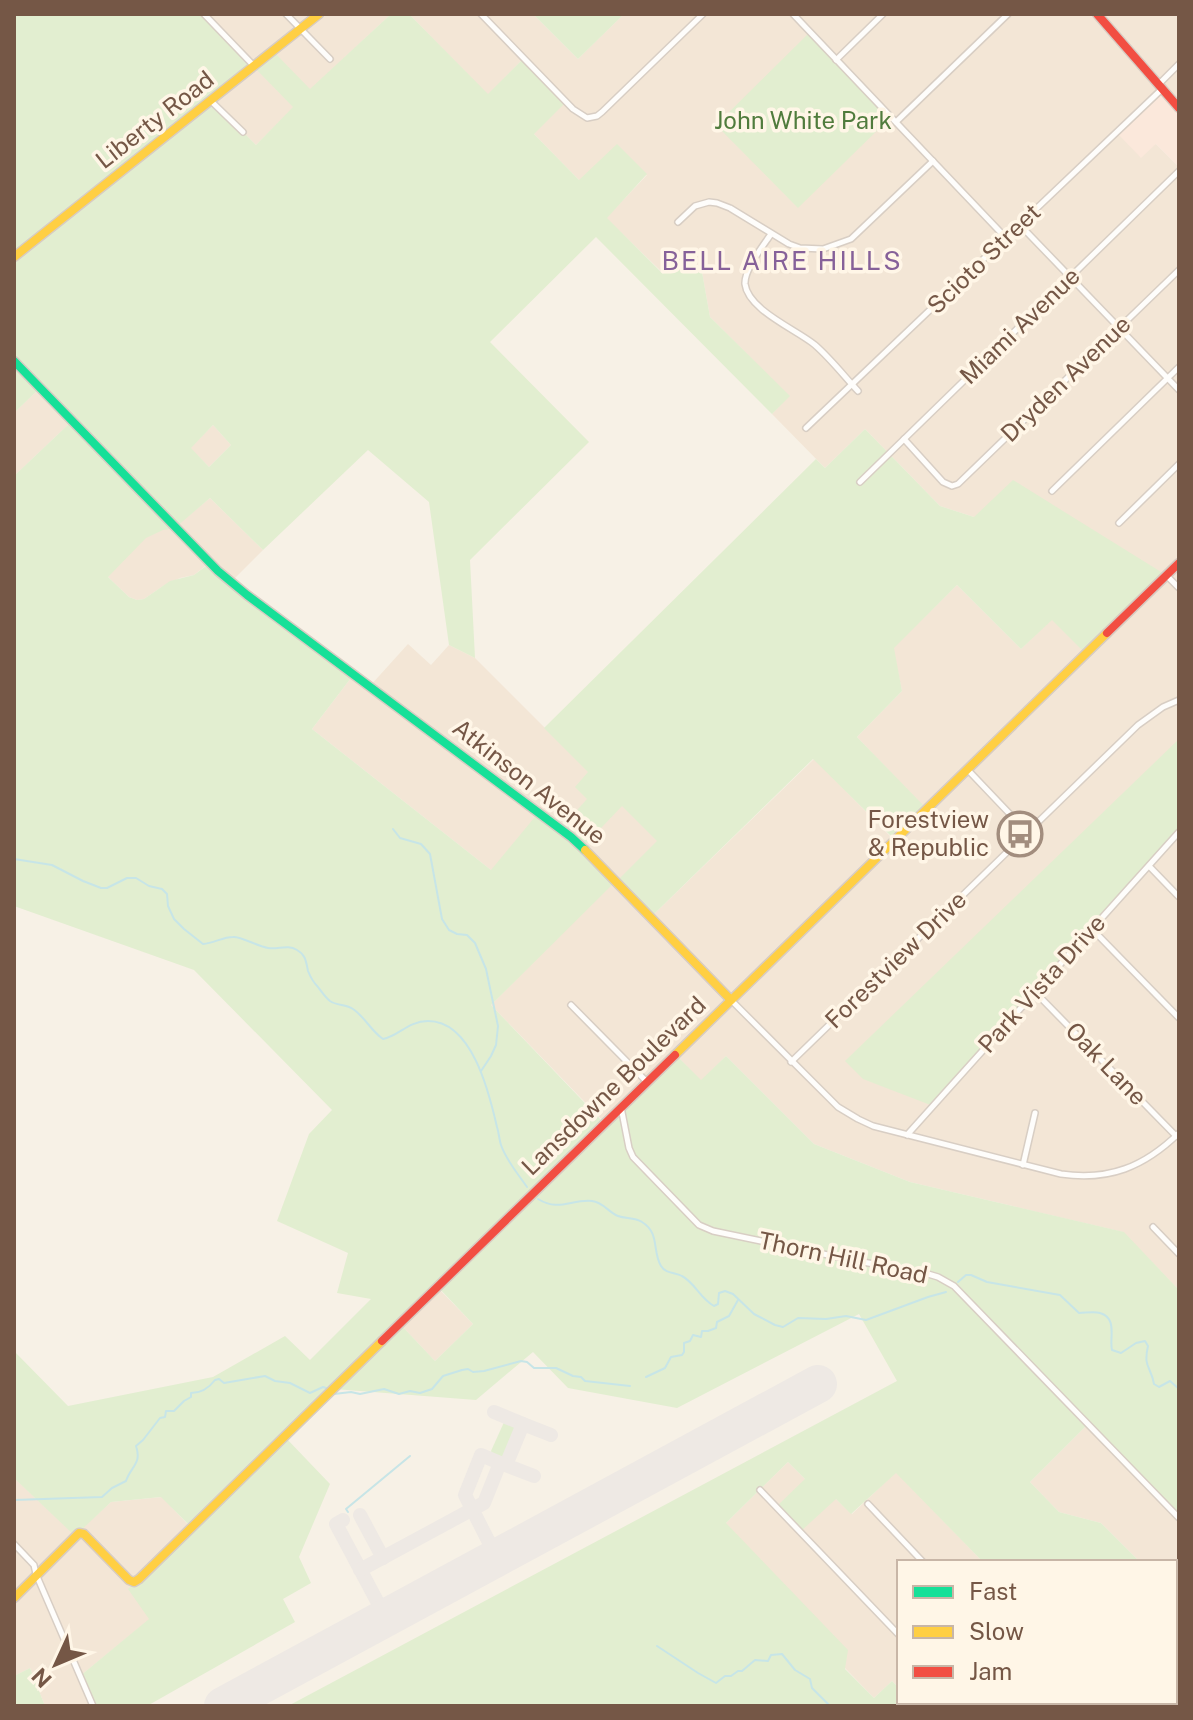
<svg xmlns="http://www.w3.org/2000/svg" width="1193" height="1720" viewBox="0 0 1193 1720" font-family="'Public Sans',sans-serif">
<rect width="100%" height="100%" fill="#f7f1e6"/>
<g fill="#f3e6d6">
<path d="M204 14H391L310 90 273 52 255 67 294 107 256 145 211 101Z"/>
<path d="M409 14H533L578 59 624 14H1179V108L1156 144 1179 167V739L1177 740 1179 832V1290L1123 1232 910 1182 814 1144 726 1056 701 1081 676 1055 605 1123 491 1005 566 929 312 729 354 674 370 686 408 644 431 665 449 645 475 658 657 840 651 917 814 759 894 840 926 809 857 737 902 691 893 648 957 585 1021 649 1052 619 974 517 940 506 865 429 825 468 772 414 789 396 710 317 702 272 664 274 606 218 647 175 579 180 534 134 523 59 488 95Z"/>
<path d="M40 388 72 421 14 476V413Z"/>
<path d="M213 425 231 445 209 467 190 448Z"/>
<path d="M210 498 263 550 231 582 209 563 194 575 180 578 163 586 144 599 137 600 129 597 108 577 95 544 175 527Z"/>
<path d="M437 1287 473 1324 435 1361 400 1324Z"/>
<path d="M1088 1424 1179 1518V1644L1175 1647V1562H1140L1101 1523 1059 1512 1030 1482Z"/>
<path d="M788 1462 805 1479 836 1499 852 1514 896 1472 983 1562H899V1688L892 1681 874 1698 845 1668 725 1524Z"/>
<path d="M14 1478 75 1535 111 1502 162 1497 191 1528 129 1589 150 1619 80 1676 93 1706H45L30 1668 14 1676Z"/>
<path d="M964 1702H1161L1165 1706H968Z"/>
</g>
<g fill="#fbe8db">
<path d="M1162 89 1179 108V167L1156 144 1141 158 1116 132Z"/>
<path d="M1179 1644V1706H1165L1161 1702H1175V1647Z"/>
</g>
<g fill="#e2eed0" fill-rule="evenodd">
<path d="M14 14H204L254 66 273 51 310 89 391 14H409L488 94 524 58 566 102 534 134 579 180 617 144 647 174 607 218 663 274 683 254 702 272 710 317 790 396 772 414 596 237 490 342 589 442 470 560 475 658 449 645 429 502 368 450 263 550 210 498 175 528 163 530 146 538 108 577 129 597 137 600 144 599 170 581 194 575 210 563 354 674 312 729 491 870 539 812 561 828 587 799 575 787 588 772 544 728 816 459 825 468 865 429 940 506 974 517 1013 480 1166 575 1086 654 1052 620 1021 649 957 585 894 648 902 691 857 737 927 809 895 840 813 759 651 917 616 881 491 1005 604 1123 675 1054 701 1080 726 1056 814 1144 910 1182 1124 1232 1179 1290V1518L1088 1424 1030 1482 1059 1512 1101 1523 1140 1562H983L896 1473 851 1514 836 1499 800 1532 776 1507 805 1479 788 1462 726 1523 848 1650 845 1669 874 1698 892 1681 899 1688V1702H913L915 1704 918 1702H964L968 1706H288L897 1381 859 1314 677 1408 568 1388 533 1352 476 1400 334 1389 285 1437 330 1484 299 1557 311 1583 283 1599 295 1622 147 1706H93L80 1676 149 1619 128 1589 191 1527 161 1497 111 1502 75 1536 14 1478V1351L68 1406 213 1377 285 1336 310 1360 371 1299 337 1293 348 1253 277 1221 309 1134 332 1110 194 970 14 906V476L72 421 40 388 14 413ZM254 67 293 107 256 145 212 101ZM213 425 231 445 209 467 191 448ZM622 806 657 841 617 881 583 847ZM438 1287 473 1324 435 1361 400 1324Z"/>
<path d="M533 14H624L578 59Z"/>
<path d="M810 32 891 117 798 208 716 125Z"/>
<path d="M1179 739V832L933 1106 863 1079 845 1061Z"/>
<path d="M505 1420 515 1424 516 1426 503 1458 492 1453 491 1451Z"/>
<path d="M30 1668 45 1706H14V1676Z"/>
</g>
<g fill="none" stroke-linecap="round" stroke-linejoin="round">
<g stroke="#c7e5e7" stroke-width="2">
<path d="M393 829 400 838 421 844 430 854 442 919 449 930 457 934 467 935 475 943 486 969 498 1026 496 1045 491 1056 481 1071"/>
<path d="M14 859 52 865 83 881 101 888H107L127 878H136L149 886 162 889 167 894 168 906 174 919 184 929 203 944C214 943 223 937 233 937 240 936 257 946 268 948 278 950 287 944 297 950 306 955 306 962 308 971 310 976 314 983 318 987 321 991 326 998 330 1001 337 1006 346 1004 353 1009 365 1017 371 1031 383 1039 399 1036 408 1021 428 1021 472 1021 489 1092 497 1127 499 1133 499 1139 501 1145 506 1160 518 1174 527 1187"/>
<path d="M538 1199C559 1212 571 1199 592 1201 603 1202 608 1212 618 1216 626 1219 634 1217 642 1222 660 1233 652 1251 661 1266 666 1274 675 1272 682 1276 695 1283 700 1298 714 1306L718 1304 719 1293 725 1291 733 1294 754 1314 775 1325 783 1327 798 1318 826 1319 846 1316 866 1320 928 1297 946 1292"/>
<path d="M958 1282 966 1275H971L987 1282 1060 1295 1079 1313C1085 1313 1094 1311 1100 1313 1118 1318 1109 1339 1112 1350L1121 1353 1136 1343 1145 1341 1148 1346C1143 1368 1151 1366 1154 1384L1159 1387 1170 1381 1179 1389"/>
<path d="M646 1377 665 1368 671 1357 682 1355 684 1352V1343L690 1341 693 1335 701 1337 702 1331H708L716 1328 717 1322 729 1316 738 1300"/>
<path d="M334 1394 351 1392 360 1394 384 1389 399 1394 410 1391 420 1393 432 1389 443 1376 462 1370 468 1369 473 1372 484 1371 521 1361 527 1362 534 1368H556L573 1376 581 1377 585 1381 630 1386"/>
<path d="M14 1500 102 1497 112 1488 126 1481C131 1466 142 1464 136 1446L143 1440 160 1418 165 1417 166 1411H174L184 1401 191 1397V1393C202 1393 209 1388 215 1380L219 1379 224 1383 265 1376 275 1381 290 1383 310 1393 323 1387 329 1389"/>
<path d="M348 1512 346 1509 410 1456"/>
<path d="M657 1646 698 1673 716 1683 725 1676H731L738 1671H742L755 1660 768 1661 771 1655 782 1654 795 1670 810 1679 812 1688 830 1706"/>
<path d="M908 1706H911"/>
</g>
<g stroke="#eee9e4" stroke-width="14">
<path d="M494 1412 523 1424"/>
<path d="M506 1465 523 1424 551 1435"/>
<path d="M360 1515 383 1558"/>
<path d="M343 1520 336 1524 386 1618"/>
<path d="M497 1558 465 1495 481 1455 500 1463"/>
<path d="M360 1570 484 1503 500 1463 534 1476"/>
</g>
<path stroke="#eee9e4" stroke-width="38" d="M223 1706 818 1384"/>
<g stroke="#d8cec4" stroke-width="8">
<g id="street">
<path d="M204 14 254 66"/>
<path d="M286 14 330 59"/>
<path d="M481 14 573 109 587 118 597 116 602 112 703 14"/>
<path d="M793 14 1006 238"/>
<path d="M836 60 883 14"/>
<path d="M1158 85 1179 64"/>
<path d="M211 101 243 132"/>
<path d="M896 122 1008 14"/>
<path d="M678 222 695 206 709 202 717 203 730 208 789 244 800 248 823 249 851 239 933 161"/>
<path d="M1020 225 1179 390"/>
<path d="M771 234C763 246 744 270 745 284 748 310 797 330 815 345 831 359 844 376 858 391"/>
<path d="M806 428 1162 89"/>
<path d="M904 439 943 482 952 486 958 484 1179 270"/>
<path d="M860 482 1179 171"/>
<path d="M1052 491 1179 367"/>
<path d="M1119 523 1179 464"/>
<path d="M1166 575 1179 588"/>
<path d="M967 769 1027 832"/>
<path d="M1149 866 1179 897"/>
<path d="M1092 929 1179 1018"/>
<path d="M1035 992 1176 1136"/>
<path d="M732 1001 838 1107 858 1119 873 1126 1061 1174C1109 1181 1144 1167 1179 1133"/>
<path d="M571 1005 647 1082"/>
<path d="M791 1062 1138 725 1163 707 1179 700"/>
<path d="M621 1107 629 1148 633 1157 699 1225 713 1231 852 1260 928 1274 938 1277 954 1286 1179 1518"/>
<path d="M907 1135 1179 832"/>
<path d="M1023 1165 1035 1113"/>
<path d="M1153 1227 1179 1254"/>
<path d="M760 1490 899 1635"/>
<path d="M868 1504 923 1562"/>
<path d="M14 1544 34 1565 36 1574 93 1706"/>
<path d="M964 1702 968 1706"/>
<path d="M1058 1702 1062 1706"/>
</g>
</g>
<g stroke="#d7ccc3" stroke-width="11">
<path id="fast" d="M14 361 218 571 247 595 571 837 585 850"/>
</g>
<g stroke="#d7ccc3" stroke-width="11">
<g id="slow">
<path d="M14 257 319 14"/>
<path d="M585 850 731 1000"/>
<path d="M675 1055 1107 633"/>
<path d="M14 1598 79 1533 84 1534 129 1580 134 1582 139 1579 382 1341"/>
</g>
</g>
<g stroke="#d7ccc3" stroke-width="11">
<g id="jam">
<path d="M1097 14 1179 108"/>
<path d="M1107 633 1179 563"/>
<path d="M382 1341 675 1055"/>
</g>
</g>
<use href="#street" stroke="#fefdfb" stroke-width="5"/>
<use href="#fast" stroke="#16e098" stroke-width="8"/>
<use href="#slow" stroke="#ffcf43" stroke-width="8"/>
<use href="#jam" stroke="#f24e42" stroke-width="8"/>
</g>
<defs>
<g id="bus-ring" transform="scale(2.3)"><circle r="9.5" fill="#fff6e7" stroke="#a28d7e" stroke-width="1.5"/><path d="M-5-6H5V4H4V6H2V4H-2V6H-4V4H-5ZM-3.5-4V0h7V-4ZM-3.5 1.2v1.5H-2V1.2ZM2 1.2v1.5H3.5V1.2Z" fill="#a28d7e"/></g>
</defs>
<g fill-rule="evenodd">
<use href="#bus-ring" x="1020" y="834"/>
</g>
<g text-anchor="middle" stroke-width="7" stroke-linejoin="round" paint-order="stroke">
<g font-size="24" fill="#755746" stroke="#fff6e7">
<text transform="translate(155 120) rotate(-38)" y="8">Liberty Road</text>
<text transform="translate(984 259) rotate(-44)" y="8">Scioto Street</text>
<text transform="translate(1020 326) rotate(-44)" y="8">Miami Avenue</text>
<text transform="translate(1066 379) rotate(-44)" y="8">Dryden Avenue</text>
<text transform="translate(529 782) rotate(38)" y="8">Atkinson Avenue</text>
<text transform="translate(896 960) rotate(-44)" y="8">Forestview Drive</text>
<text transform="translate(1042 984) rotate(-48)" y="8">Park Vista Drive</text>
<text transform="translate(1106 1064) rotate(46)" y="8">Oak Lane</text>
<text transform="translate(614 1086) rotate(-44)" y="8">Lansdowne Boulevard</text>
<text transform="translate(843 1258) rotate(12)" y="8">Thorn Hill Road</text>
</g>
<g font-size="24" fill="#507c3d" stroke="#fff6e7">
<text x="803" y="129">John White Park</text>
</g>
<g font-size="24" fill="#755746" stroke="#fff6e7" text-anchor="end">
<text x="989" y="828">Forestview<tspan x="989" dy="28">&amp; Republic</tspan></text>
</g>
<g font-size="26" letter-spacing="2" fill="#866199" stroke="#fff6e7">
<text x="782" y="270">BELL AIRE HILLS</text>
</g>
</g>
<rect width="1193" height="1720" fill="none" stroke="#755746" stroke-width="32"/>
<rect x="897" y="1560" width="280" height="144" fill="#fff6e7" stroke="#c8b6a7" stroke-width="2"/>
<rect x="913" y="1586" width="40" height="12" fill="#16e098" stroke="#c8b6a7" stroke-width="2"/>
<text x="969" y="1600" font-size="24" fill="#755746">Fast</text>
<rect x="913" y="1626" width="40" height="12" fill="#ffcf43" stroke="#c8b6a7" stroke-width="2"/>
<text x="969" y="1640" font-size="24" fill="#755746">Slow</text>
<rect x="913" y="1666" width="40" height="12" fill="#f24e42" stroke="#c8b6a7" stroke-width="2"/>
<text x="969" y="1680" font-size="24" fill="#755746">Jam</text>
<g transform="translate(56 1664) rotate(226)" stroke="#fff6e7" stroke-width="6" paint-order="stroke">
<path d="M0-6L14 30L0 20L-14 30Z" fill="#755746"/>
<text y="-12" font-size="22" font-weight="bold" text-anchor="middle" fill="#755746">N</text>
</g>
</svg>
